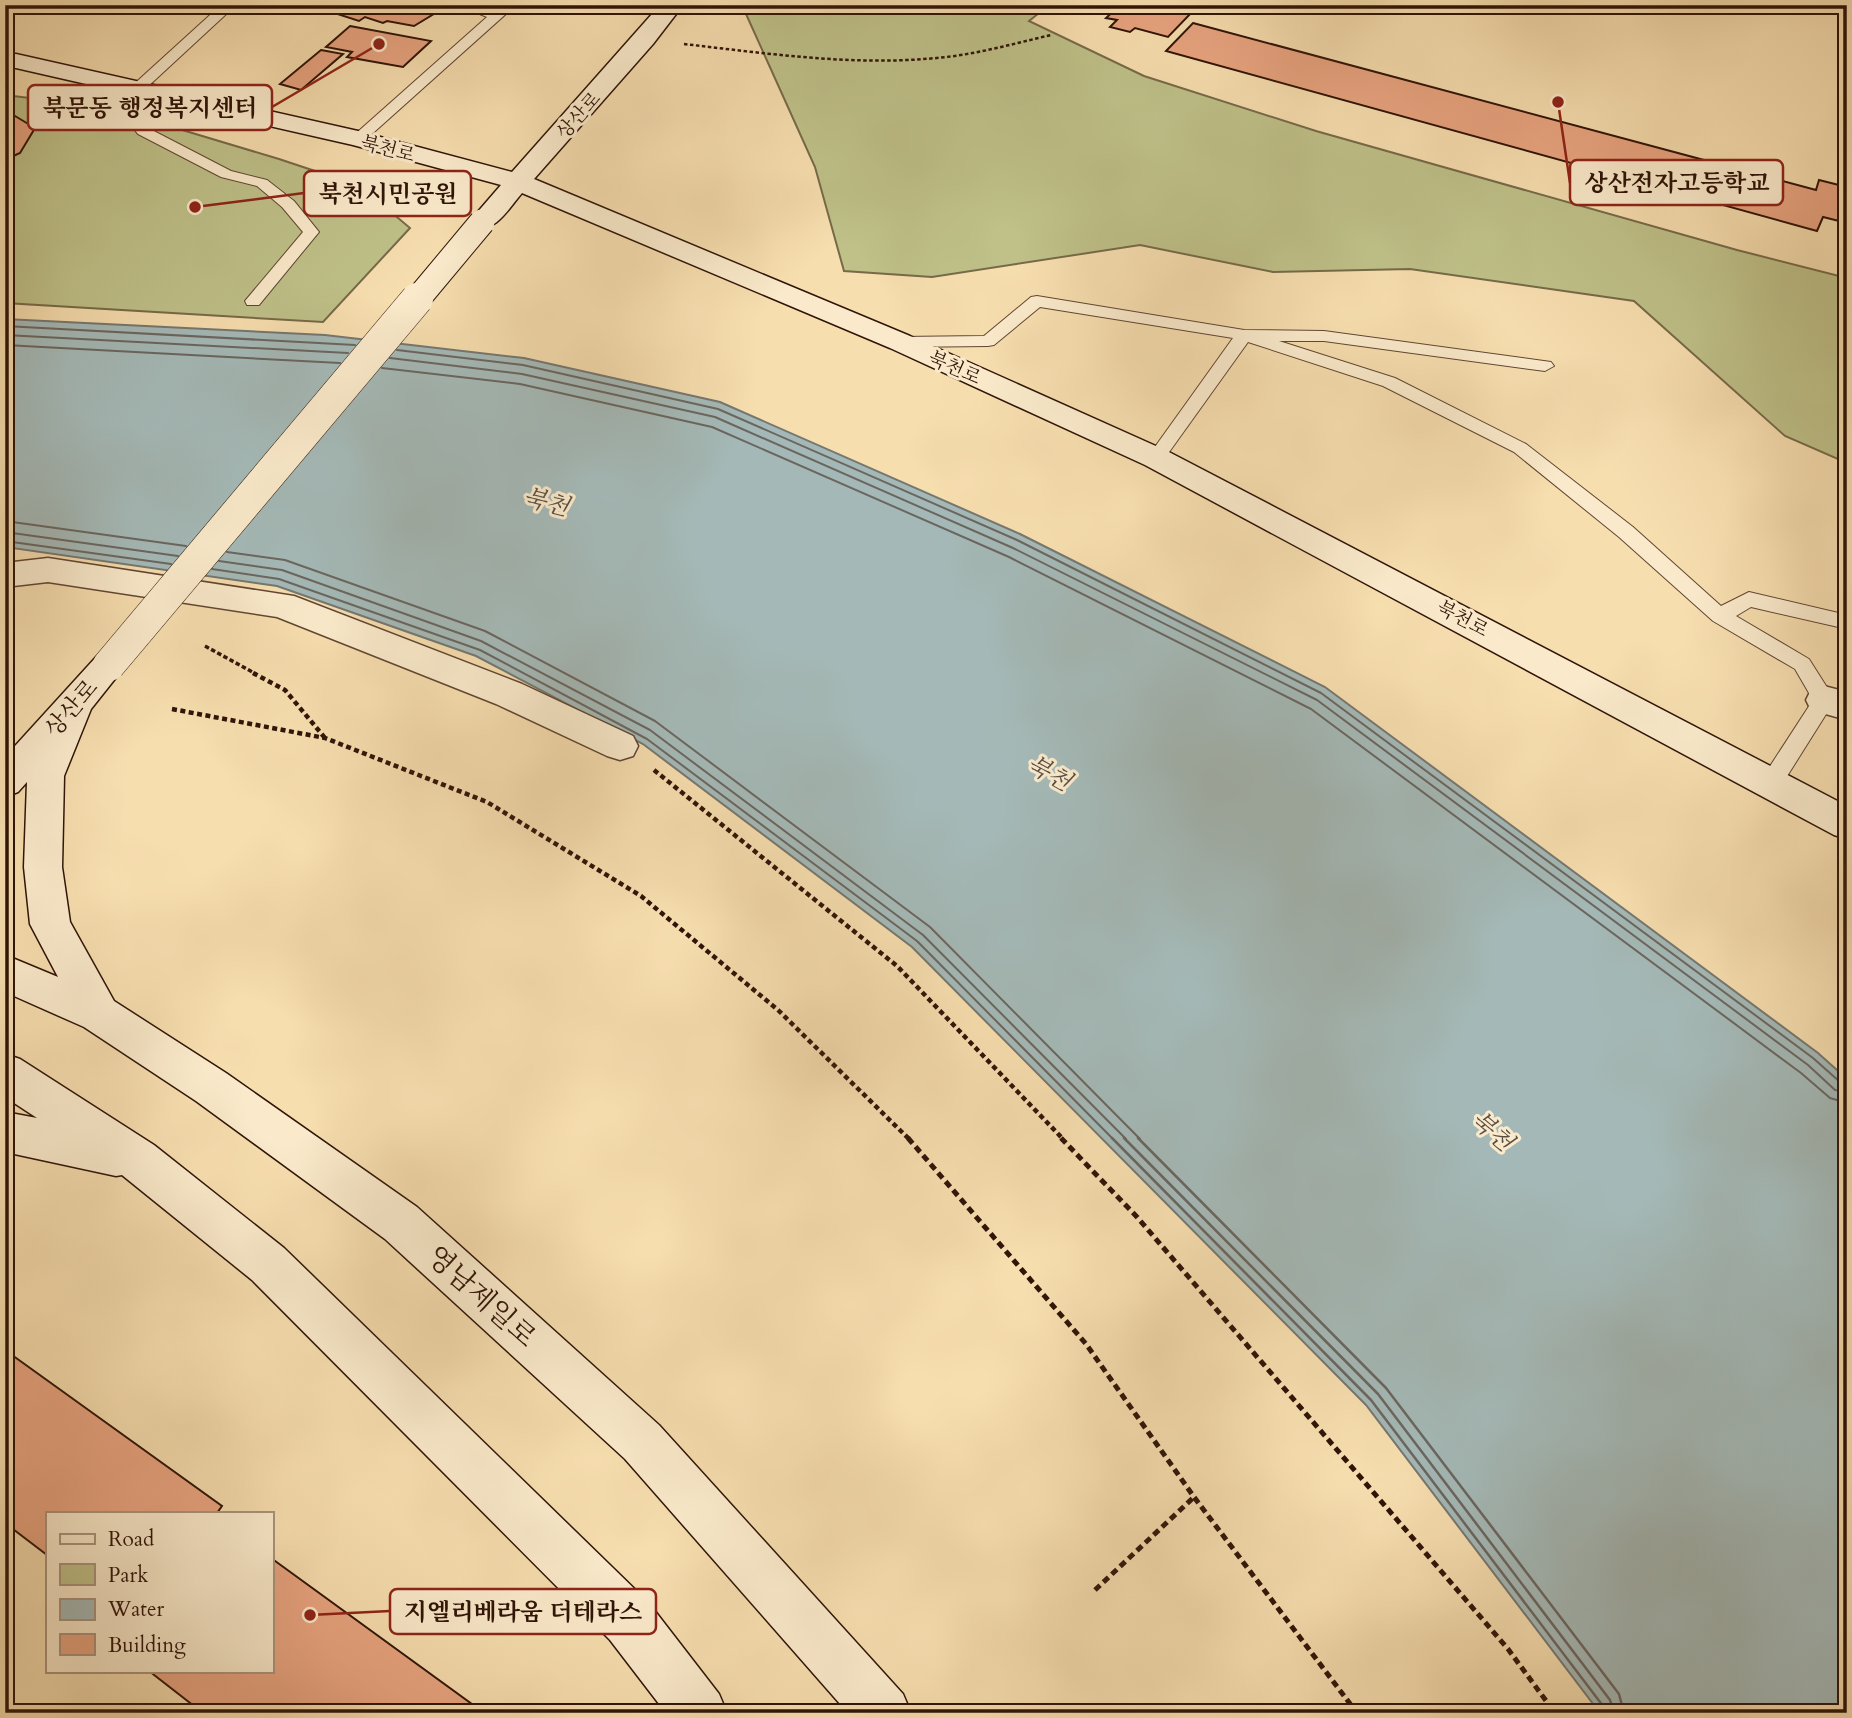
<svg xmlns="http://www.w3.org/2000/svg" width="1852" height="1718" viewBox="0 0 1852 1718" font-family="Cardo,'Noto Serif KR',serif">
<rect width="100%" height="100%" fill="#f7deaf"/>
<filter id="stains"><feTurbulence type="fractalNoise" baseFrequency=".00286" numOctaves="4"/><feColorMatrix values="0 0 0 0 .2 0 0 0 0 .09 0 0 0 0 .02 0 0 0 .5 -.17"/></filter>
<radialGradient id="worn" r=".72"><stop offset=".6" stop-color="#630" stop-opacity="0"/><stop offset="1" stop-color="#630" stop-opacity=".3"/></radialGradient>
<g fill="#bfc189" stroke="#776a48" stroke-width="2">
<path d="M751 5H1049L1029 21 1144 76 1316 131 1737 250 1847 278V463L1785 436 1634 301 1410 269 1273 272 1140 245 932 277 844 271 815 167 746 14Z"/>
<path d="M5 95 71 103 149 120 279 159 360 186 410 228 323 322 5 303Z"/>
</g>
<path fill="#a4b9b7" stroke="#757771" stroke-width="2" d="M5 319 325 335 524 358 720 402 1020 534 1325 687 1818 1053 1847 1079V1713H1600L1366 1405 912 947 643 744 476 656 277 586 5 547Z"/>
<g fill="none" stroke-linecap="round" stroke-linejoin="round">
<g stroke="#6a6660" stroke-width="2">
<path d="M5 326 355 345"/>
<path d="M5 335 348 353"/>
<path d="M5 345 340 363"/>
<path d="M397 350 523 365 718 409 1017 540 1321 693 1813 1058 1840 1082 1847 1083"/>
<path d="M390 358 522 374 715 417 1013 548 1317 700 1808 1065 1835 1090 1847 1092"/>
<path d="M382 368 520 384 712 427 1009 557 1311 709 1801 1073 1830 1098 1847 1103"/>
<path d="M5 521 186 546"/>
<path d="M5 532 178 556"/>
<path d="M5 541 171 564"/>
<path d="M227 552 285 560 485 631 655 721 930 927 1140 1139"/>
<path d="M219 561 282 570 481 641 650 730 923 935 1126 1139"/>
<path d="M212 569 279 579 480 650 647 739 917 941 1113 1139"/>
</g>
<g stroke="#6a6660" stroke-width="2.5">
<path d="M1112 1138 1371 1400 1603 1706 1605 1713"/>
<path d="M1124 1138 1378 1394 1610 1700 1614 1713"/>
<path d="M1138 1138 1386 1388 1619 1694 1624 1713"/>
</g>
</g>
<g fill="#e8a480" stroke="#2f1408" stroke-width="2">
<path d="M337 5H430L442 9 414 26 387 21 383 23 365 17 359 21 328 11Z"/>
<path d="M1120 5H1178L1194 10 1168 37 1135 28 1130 32 1110 27 1117 20 1106 18Z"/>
<path d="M1406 5H1440L1435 13Z"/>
<path d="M1193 23 1816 190 1819 180 1847 187V223L1823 217 1817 231 1166 51Z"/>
<path d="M350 26 431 41 403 67 347 57 352 52 326 47Z"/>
<path d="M321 50 343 54 301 90 280 84Z"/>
<path d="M5 110 35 128 20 153 5 160Z"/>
<path d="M5 1350 222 1506 217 1513H47V1555L5 1523Z"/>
<path d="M271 1558 476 1707 472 1713H203L149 1671H271Z"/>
</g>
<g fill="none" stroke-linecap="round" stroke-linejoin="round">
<g stroke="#614632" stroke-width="2">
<g id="lane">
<path d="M221 5H236L143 91H133V85Z"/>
<path d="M458 5H478L494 11 501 5H516L363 142H353L351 139 353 136 487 17Z"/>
<path d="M113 78 118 79 127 102 148 128 231 171 267 180 294 201 319 232 259 305H247L245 301 303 232 282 207 257 186 221 177 138 134 113 103 106 82Z"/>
<path d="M1037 296 1244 330 1324 331 1551 362 1554 366 1545 371 1324 341H1279L1395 378 1526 444 1633 527 1721 606 1749 592 1847 615V629L1751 607 1736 616 1809 659 1835 700 1779 789 1771 792 1763 789 1760 783 1763 777 1813 700 1795 669 1713 621 1619 537 1514 452 1383 386 1248 342 1162 462H1150L1147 458 1233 338 1040 307 994 345 988 346 900 347 891 342 900 337 984 336 1031 297Z"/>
</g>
</g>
<g stroke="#614632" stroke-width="3">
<g id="street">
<path d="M48 558 294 596 522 684 633 736 638 746 633 756 620 760 607 756 496 704 277 617 48 582 5 587V563Z"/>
<path d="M1824 686 1847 692V720L1811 710 1806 700 1811 690Z"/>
</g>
</g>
<g stroke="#2f1408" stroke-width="3">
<g id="secondary">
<path d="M660 5H683L653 44 534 179 910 336 1167 451 1847 806V839L1834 835 1145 465 890 348 522 193C508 209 496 233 473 228L469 222 501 185 353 145 16 68H5V54H16L358 131 512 172Z"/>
<path d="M109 652 121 656 126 665 91 709 64 776 62 867 70 922 114 1001 226 1073 417 1207 659 1425 903 1694 911 1713H848L625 1459 385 1239 196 1101 84 1027 5 992V955L58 977 30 924 24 867 27 782 18 792 5 797V757L97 656Z"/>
<path d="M5 1054 20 1059 154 1145 284 1248 648 1602 719 1694 727 1713H666L610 1640 252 1280 122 1175 116 1176 5 1152V1112L37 1118 5 1097Z"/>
</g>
</g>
<path stroke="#2f1408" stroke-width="2.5" stroke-dasharray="3.5 2.5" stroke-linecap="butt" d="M684 44C771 54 859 67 946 57 982 53 1016 43 1051 35"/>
<path stroke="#2f1408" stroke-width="3.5" stroke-dasharray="4.5 2.5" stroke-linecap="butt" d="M205 646 256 674"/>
<g stroke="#2f1408" stroke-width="4.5" stroke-dasharray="5 3.5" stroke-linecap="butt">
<path d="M253 673 285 690 325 738"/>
<path d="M172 709 325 738 487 802 641 896 778 1010 909 1139"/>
<path d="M654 770 897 966 1063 1139"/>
</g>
<g stroke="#2f1408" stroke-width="5" stroke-dasharray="7 4.5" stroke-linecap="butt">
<path d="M908 1138 1086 1344 1194 1497 1357 1713"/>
<path d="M1061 1138 1137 1217 1508 1649 1555 1713"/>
<path d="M1095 1590 1194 1497"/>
</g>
<use href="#lane" fill="#faeacb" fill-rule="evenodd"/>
<use href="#street" fill="#faeacb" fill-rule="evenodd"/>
<use href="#secondary" fill="#faeacb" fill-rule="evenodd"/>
<g stroke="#2f1408" stroke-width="27" stroke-linecap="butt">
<path id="secondary-bridge-far1" d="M416 301 482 222"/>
</g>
<g stroke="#2f1408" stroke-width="33" stroke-linecap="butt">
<path id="secondary-bridge" d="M109 665 417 299"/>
</g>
<use href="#secondary-bridge-far1" stroke="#faeacb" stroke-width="25"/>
<use href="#secondary-bridge" stroke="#faeacb" stroke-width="32"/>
</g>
<g text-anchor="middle" stroke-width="6" stroke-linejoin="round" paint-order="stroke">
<g font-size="19" fill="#2f1408" stroke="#faeacb">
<text transform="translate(578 115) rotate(-48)" y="7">상산로</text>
<text transform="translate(388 148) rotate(15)" y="7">북천로</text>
<text transform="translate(955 367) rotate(24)" y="7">북천로</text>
<text transform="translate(1463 618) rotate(28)" y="7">북천로</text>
</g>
<g font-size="23" fill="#2f1408" stroke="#faeacb">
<text transform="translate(71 708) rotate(-49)" y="8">상산로</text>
</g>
<g font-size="24" font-style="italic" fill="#584e45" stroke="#faeacb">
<text transform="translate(546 502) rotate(15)" y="8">북천</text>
<text transform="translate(1049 773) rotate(29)" y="8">북천</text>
<text transform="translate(1492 1131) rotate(41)" y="8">북천</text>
</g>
<g font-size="28" fill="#2f1408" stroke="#faeacb">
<text transform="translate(482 1296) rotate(42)" y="10">영남제일로</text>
</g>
</g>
<path fill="none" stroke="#8f2418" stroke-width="2.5" d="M379 44L272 107M1558 102L1570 183M195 207L304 193M310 1615L390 1611"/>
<g fill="#8f2418" stroke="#faeacb" stroke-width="2.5">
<circle cx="379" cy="44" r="7"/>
<circle cx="1558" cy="102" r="7"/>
<circle cx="195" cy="207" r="7"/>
<circle cx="310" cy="1615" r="7"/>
</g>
<g fill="#faeacb" stroke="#8f2418" stroke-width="2.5">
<rect x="28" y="85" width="244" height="45" rx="7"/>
<rect x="1570" y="160" width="213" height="45" rx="7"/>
<rect x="304" y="171" width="167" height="45" rx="7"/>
<rect x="390" y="1589" width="266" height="45" rx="7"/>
</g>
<g font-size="24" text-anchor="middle" font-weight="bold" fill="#2f1408">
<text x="150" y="116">북문동 행정복지센터</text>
<text x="1677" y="191">상산전자고등학교</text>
<text x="388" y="202">북천시민공원</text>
<text x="523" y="1620">지엘리베라움 더테라스</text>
</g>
<rect width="1852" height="1718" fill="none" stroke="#f7deaf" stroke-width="28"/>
<rect x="7" y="7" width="1838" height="1704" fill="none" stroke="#2f1408" stroke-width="3.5"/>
<rect x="14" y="14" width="1824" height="1690" fill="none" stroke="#2f1408" stroke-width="2"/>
<rect x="46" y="1512" width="228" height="161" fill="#faeacb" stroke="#a9947d" stroke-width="2"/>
<rect x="60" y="1534" width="35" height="10" fill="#faeacb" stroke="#a9947d" stroke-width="2"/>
<text x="108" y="1546" font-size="21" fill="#2f1408">Road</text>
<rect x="60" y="1564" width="35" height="21" fill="#bfc189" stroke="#a9947d" stroke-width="2"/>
<text x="108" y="1582" font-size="21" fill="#2f1408">Park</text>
<rect x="60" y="1599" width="35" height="21" fill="#a4b9b7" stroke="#a9947d" stroke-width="2"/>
<text x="108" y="1616" font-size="21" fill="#2f1408">Water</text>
<rect x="60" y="1634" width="35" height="21" fill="#e8a480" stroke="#a9947d" stroke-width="2"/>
<text x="108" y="1652" font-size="21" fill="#2f1408">Building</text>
<rect width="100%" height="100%" filter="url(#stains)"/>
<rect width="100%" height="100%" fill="url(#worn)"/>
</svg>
